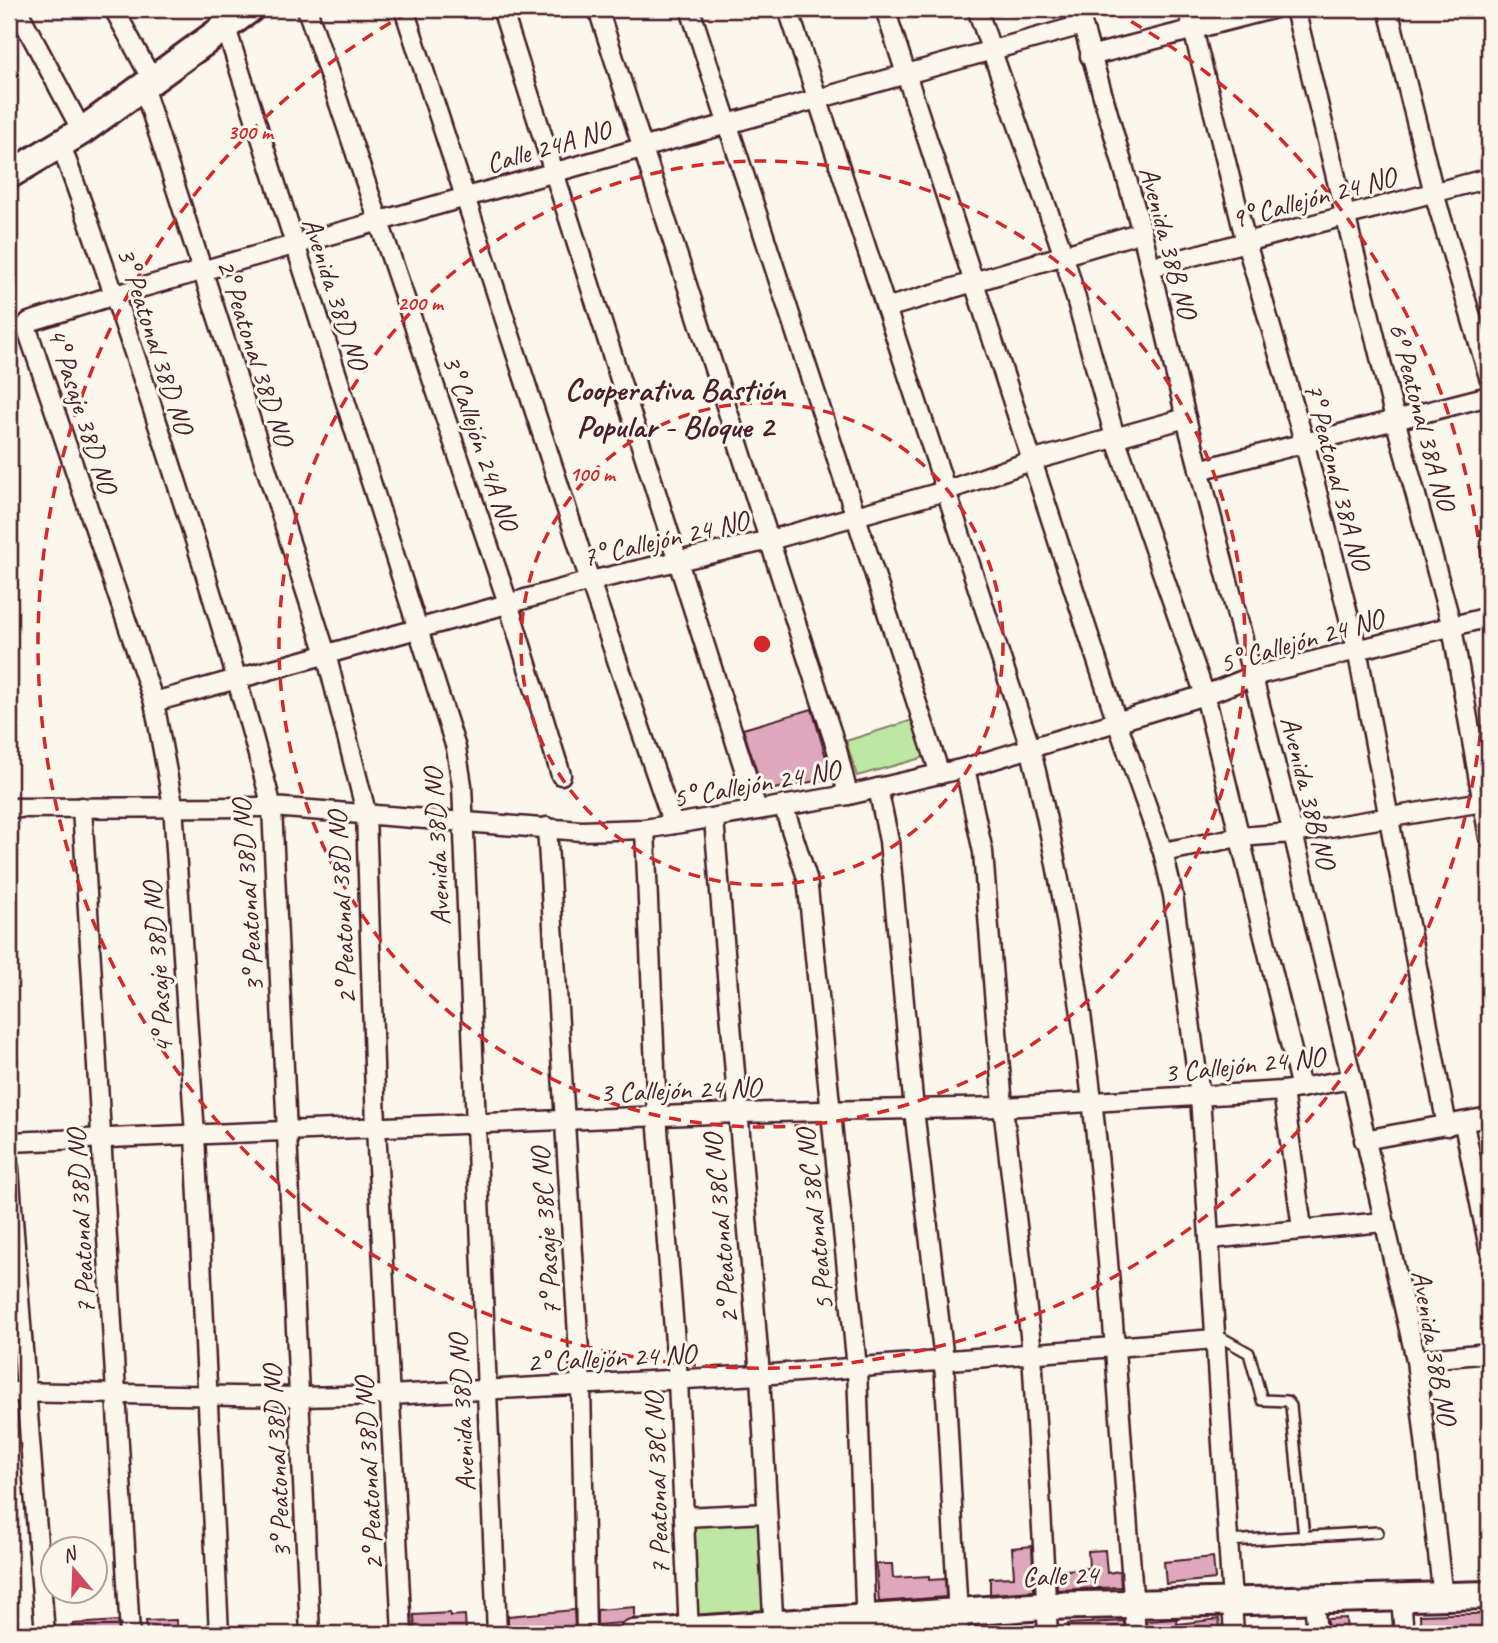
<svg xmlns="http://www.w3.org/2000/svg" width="1498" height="1643" viewBox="0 0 1498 1643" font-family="Caveat,sans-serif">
<rect width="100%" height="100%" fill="#fbf7ec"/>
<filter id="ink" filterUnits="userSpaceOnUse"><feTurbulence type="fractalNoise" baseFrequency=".0143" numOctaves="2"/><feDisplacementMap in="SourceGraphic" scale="14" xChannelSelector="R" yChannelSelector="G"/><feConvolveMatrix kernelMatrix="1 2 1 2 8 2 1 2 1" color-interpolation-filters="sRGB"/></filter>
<g filter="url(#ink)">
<g fill="#bee7a3" stroke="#848367" stroke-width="2">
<path d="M913 720 925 757 857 776 846 741Z"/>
<path d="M760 1520 766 1618 695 1624 688 1523Z"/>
</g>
<g fill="#dea7bc" stroke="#4a1f2b" stroke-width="2">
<path d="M812 709 832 778 763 791 743 729Z"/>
<path d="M1032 1546 1034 1591 990 1594V1578L1014 1577 1012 1548Z"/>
<path d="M1105 1550 1107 1573 1120 1571 1121 1587 1057 1590 1056 1571 1089 1568 1088 1551Z"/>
<path d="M1213 1557 1215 1579 1166 1584 1164 1562Z"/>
<path d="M876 1564H892L893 1578 929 1576V1580L945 1579 946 1597 879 1602Z"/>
<path d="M635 1607V1618L622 1623 597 1625V1610Z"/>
<path d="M574 1610 575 1628 508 1634V1616Z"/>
<path d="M450 1613V1616L465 1615 466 1633 415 1634 414 1615Z"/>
<path d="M1452 1614H1482L1483 1634H1421L1420 1615Z"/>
<path d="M1346 1618 1347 1633 1328 1634 1327 1619Z"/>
<path d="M1177 1619V1624L1219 1619 1221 1634H1147L1146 1621Z"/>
<path d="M176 1620 177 1634H147L146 1621Z"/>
<path d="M118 1621 119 1634H73V1624Z"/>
<path d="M1124 1621 1125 1634H1068V1624Z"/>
</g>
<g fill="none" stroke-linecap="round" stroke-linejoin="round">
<g stroke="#4a1f2b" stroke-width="14">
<g id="lane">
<path d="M1215 1334 1249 1353 1262 1400 1287 1401 1291 1406 1304 1537"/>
<path d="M1228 1541 1378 1532"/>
</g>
</g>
<g stroke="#4a1f2b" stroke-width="23">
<g id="street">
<path d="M17 9 82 131"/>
<path d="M114 9 152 80"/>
<path d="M220 9 456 748 462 785 497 1634"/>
<path d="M307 9 508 603 561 775"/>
<path d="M404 9 590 581 673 824"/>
<path d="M502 9 757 809"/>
<path d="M598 9 837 750 848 795"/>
<path d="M690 9 940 774"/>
<path d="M788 9 1030 747C1103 1037 1112 1338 1136 1634"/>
<path d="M885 9 1117 722 1163 852 1173 895 1200 1096 1234 1634"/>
<path d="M977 9 1064 256 1115 437 1205 695 1301 1088"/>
<path d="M1078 9 1142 232 1186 418 1293 833 1352 1079 1416 1360 1443 1598"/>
<path d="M1188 9 1246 242 1304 441 1357 649 1447 1126"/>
<path d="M1295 9 1395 419 1452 627 1489 838"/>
<path d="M1388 9 1434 193 1489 377"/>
<path d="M1090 56 1272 9"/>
<path d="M143 86 326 654 366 812 376 1127 402 1634"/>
<path d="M61 145C140 362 213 583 272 807L310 1634"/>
<path d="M1151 267 1489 178"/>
<path d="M886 308 1142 232"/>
<path d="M1199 470 1489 396"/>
<path d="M154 702 590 581 770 540 945 491 1031 461 1186 418"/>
<path d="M965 768 983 852 1003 1107 1032 1352 1048 1634"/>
<path d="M878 788 889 841 914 1110 944 1360 959 1634"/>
<path d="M783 805 807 878 857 1368 866 1634"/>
<path d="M82 807 130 1634"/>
<path d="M9 808 272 807 581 831 645 829 848 795 965 768 1205 695 1253 676 1489 617"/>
<path d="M714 819 760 1375 774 1634"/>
<path d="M547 827 581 1385 586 1634"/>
<path d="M645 829 657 1116 678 1380 689 1634"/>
<path d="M1163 852 1239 837 1293 833 1489 801"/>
<path d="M1283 1091 1302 1228"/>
<path d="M1464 1124 1489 1248"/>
<path d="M1364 1140 1489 1117"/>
<path d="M9 1142 737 1113 1003 1107 1283 1091 1352 1079"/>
<path d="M9 1168 45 1634"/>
<path d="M1210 1239 1383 1222"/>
<path d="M1416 1360 1489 1353"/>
<path d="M9 1392 299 1397 390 1395 760 1375 1215 1339"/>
<path d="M684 1517 767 1513"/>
<path d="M1401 1599 1404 1634"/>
<path d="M1314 1600 1317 1634"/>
<path d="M219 1634 195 1135 173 805 154 702 26 326 29 322 115 295 1082 25"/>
</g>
</g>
<g stroke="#4a1f2b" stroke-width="32">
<g id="secondary">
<path d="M9 175 82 131 250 9"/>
<path d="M633 1634 1046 1606 1489 1595"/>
</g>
</g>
<use href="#lane" stroke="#fbf7ec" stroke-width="9"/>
<use href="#street" stroke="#fbf7ec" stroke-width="18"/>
<use href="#secondary" stroke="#fbf7ec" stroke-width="26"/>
</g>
</g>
<g fill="none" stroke="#d62828" stroke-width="3.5" stroke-dasharray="12 9">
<circle cx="762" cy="644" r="241"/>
<circle cx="762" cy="644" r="483"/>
<path d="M1113 11A724 724 0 1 1 411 11"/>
</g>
<g text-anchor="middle" stroke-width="6" stroke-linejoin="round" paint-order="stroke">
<g font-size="28" fill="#4a1f2b" stroke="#fbf7ec">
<text transform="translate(548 146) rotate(-16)" y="10">Calle 24A NO</text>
<text transform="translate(1313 197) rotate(-15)" y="10">9° Callejón 24 NO</text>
<text transform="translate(1169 242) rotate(75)" y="10">Avenida 38B NO</text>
<text transform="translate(336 293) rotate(72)" y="10">Avenida 38D NO</text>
<text transform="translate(156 340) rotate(72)" y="10">3° Peatonal 38D NO</text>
<text transform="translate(256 352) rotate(72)" y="10">2° Peatonal 38D NO</text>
<text transform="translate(83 410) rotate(72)" y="10">4° Pasaje 38D NO</text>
<text transform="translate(1423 416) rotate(75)" y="10">6º Peatonal 38A NO</text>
<text transform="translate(481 442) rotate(71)" y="10">3° Callejón 24A NO</text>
<text transform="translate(1338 476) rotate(75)" y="10">7° Peatonal 38A NO</text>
<text transform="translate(665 538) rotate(-13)" y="10">7° Callejón 24 NO</text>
<text transform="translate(1301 640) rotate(-16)" y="10">5° Callejón 24 NO</text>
<text transform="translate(756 783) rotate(-10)" y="10">5° Callejón 24 NO</text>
<text transform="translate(1309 792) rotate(76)" y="10">Avenida 38B NO</text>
<text transform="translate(436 847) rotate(-93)" y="10">Avenida 38D NO</text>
<text transform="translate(247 896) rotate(-94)" y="10">3° Peatonal 38D NO</text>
<text transform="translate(341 908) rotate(-93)" y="10">2° Peatonal 38D NO</text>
<text transform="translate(157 968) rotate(-94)" y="10">4° Pasaje 38D NO</text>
<text transform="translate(1244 1064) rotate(-6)" y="10">3 Callejón 24 NO</text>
<text transform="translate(680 1089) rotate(-2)" y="10">3 Callejón 24 NO</text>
<text transform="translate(814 1220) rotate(-96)" y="10">5 Peatonal 38C NO</text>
<text transform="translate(80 1222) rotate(-93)" y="10">7 Peatonal 38D NO</text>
<text transform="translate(720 1229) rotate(-95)" y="10">2° Peatonal 38C NO</text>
<text transform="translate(545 1232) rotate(-94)" y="10">7° Pasaje 38C NO</text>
<text transform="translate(1435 1347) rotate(80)" y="10">Avenida 38B NO</text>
<text transform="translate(611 1357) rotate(-3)" y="10">2° Callejón 24 NO</text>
<text transform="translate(461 1413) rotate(-93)" y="10">Avenida 38D NO</text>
<text transform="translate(276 1462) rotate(-93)" y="10">3° Peatonal 38D NO</text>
<text transform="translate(368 1474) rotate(-93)" y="10">2° Peatonal 38D NO</text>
<text transform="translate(656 1484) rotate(-92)" y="10">7 Peatonal 38C NO</text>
<text transform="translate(1060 1575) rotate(-2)" y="10">Calle 24</text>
</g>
<g font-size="32" font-weight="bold" fill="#4a1f2b" stroke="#fbf7ec">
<text x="675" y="400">Cooperativa Bastión<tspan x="675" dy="37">Popular - Bloque 2</tspan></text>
</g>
</g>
<circle cx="762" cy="644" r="10" fill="#d62828" stroke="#fbf7ec" stroke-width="3.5"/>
<g font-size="21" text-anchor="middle" font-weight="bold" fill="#d62828" stroke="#fbf7ec" stroke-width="6" stroke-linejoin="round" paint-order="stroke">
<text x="250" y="139">300 m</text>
<text x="420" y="310">200 m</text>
<text x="592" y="481">100 m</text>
</g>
<rect width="1498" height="1643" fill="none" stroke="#fbf7ec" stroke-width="35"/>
<rect x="18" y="18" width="1463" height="1608" fill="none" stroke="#4a1f2b" stroke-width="2.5" filter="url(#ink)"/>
<g transform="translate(74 1570) rotate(341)"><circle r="33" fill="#fbf7ec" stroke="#b4a19f" stroke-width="2"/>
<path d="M0-5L12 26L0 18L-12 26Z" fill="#d1495b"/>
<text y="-10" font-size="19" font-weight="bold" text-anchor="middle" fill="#4a1f2b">N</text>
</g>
</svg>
